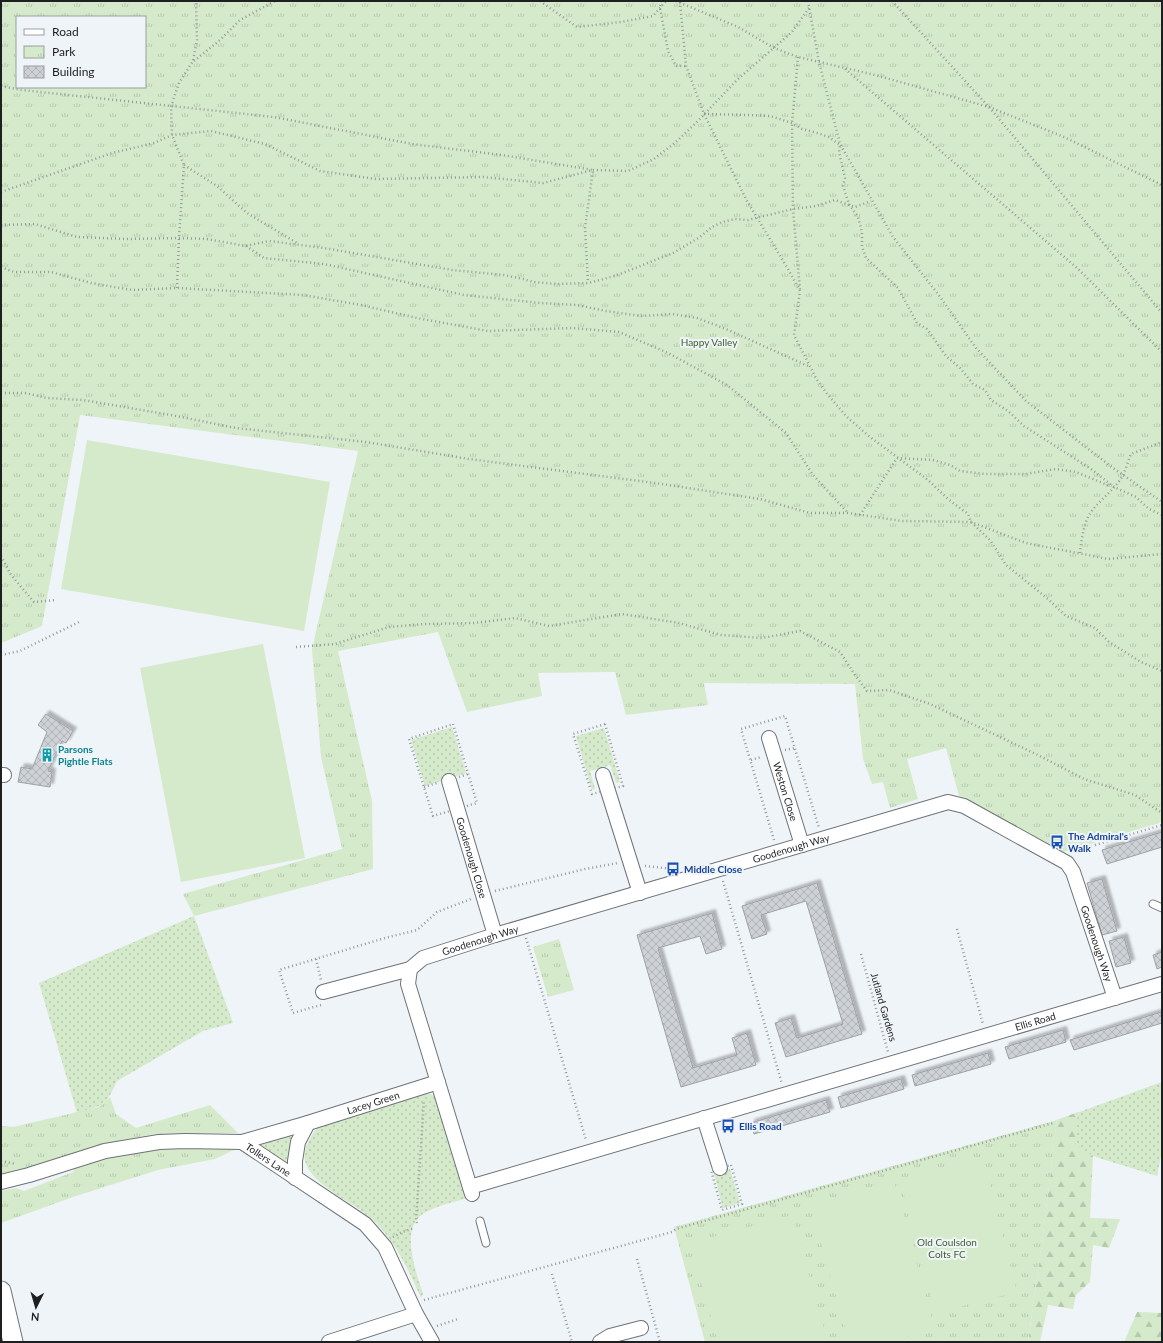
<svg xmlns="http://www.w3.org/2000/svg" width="1163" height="1343" viewBox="0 0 1163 1343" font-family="Lato,sans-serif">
<defs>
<pattern id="grass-dots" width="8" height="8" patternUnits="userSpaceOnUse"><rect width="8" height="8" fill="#d5eaca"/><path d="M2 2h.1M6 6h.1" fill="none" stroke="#b6c8ad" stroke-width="1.8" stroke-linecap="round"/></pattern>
<pattern id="forest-firs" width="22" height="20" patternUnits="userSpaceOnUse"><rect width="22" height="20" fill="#d5eaca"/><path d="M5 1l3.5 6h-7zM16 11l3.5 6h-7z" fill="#b6c8ad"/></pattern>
<pattern id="park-tufts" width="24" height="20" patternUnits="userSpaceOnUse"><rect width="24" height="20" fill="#d5eaca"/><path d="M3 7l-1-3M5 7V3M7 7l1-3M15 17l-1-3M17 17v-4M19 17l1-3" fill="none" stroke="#b6c8ad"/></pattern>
<pattern id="building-cross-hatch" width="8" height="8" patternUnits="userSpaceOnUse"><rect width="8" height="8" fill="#ced2d6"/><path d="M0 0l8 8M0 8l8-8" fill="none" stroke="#b0b4b7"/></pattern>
<filter id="shadow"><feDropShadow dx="3.5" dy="-3.5" stdDeviation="1" flood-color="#0004"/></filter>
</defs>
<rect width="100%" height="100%" fill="#eff4f8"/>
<g fill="url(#grass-dots)">
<path d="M452 727 466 773 425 786 411 740Z"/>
<path d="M604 728 620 782 616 783 610 765 590 771 595 789 592 790 576 736Z"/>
<path d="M194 916 233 1023 203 1031 117 1081C106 1106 102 1106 77 1113L39 983Z"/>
<path d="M1162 1082V1151L1157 1176 1054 1144 1057 1120Z"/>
<path d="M424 1094C431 1094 435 1095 439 1100L467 1198C454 1202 440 1205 428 1211 397 1224 416 1271 423 1294L421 1298C408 1269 395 1240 371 1218 354 1203 314 1186 306 1164 301 1151 310 1138 317 1128Z"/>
<path d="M290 1136 292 1139 290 1145V1163L287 1165 259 1148 261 1144Z"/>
<path d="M730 1169 740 1203 723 1208 714 1174Z"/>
</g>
<g fill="url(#forest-firs)">
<path d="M1078 1112 1076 1144 1093 1156 1090 1218 1120 1219 1109 1248 1093 1245 1090 1282 1076 1295 1073 1309 1048 1305 1040 1342H1028L1042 1243 1057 1120Z"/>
<path d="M1137 1312 1162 1313V1342H1124Z"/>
</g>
<g fill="url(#park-tufts)" fill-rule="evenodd">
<path d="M1 1H1162V822L1063 852 959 796 946 748 907 759 918 799 890 808 883 782 872 784 863 759 855 684 704 683 708 705 626 715 615 672 538 673 542 696 467 712 438 632 338 651 372 801 373 869 194 916 183 894 342 849 321 757 312 649 358 451 80 415 42 626 1 643ZM17 17H145V87H17Z"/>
<path d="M559 939 574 990 548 997 533 947Z"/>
<path d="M110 1097 116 1114 136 1128 210 1105 238 1133 154 1134 104 1144 1 1176V1126L13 1127 99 1107Z"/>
<path d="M1057 1120 1042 1243 1028 1342H705L674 1227Z"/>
<path d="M159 1146 238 1148 215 1159 158 1170 76 1196 1 1223V1191L16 1188 24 1191 73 1172 76 1165 100 1157Z"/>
</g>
<g fill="#d5eaca">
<path d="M87 440 330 482 304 631 61 589Z"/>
<path d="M263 644 305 858 181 882 140 668Z"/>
<path d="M983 1158 1017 1292 935 1313 900 1179Z"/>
<path d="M894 1181 935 1329 887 1342H849L810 1204Z"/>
<path d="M792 1215 828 1342H718L690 1243Z"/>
</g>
<g fill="url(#building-cross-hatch)" stroke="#9ea2a6" filter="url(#shadow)">
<path d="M46 714 73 731 66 743 62 741 48 771 52 772 50 787 18 782 21 767 32 769 47 732 38 725Z"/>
<path d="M1162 832V847L1107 864 1102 850Z"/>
<path d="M1102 879 1117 931 1102 935 1087 883Z"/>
<path d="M817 883 862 1034 786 1057 775 1023 791 1018 797 1038 843 1024 806 901 761 915 767 934 752 939 742 906Z"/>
<path d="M712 913 722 949 706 954 700 936 658 948 693 1068 737 1055 732 1038 747 1033 756 1065 681 1087 637 935Z"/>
<path d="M1124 937 1131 963 1116 967 1109 941Z"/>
<path d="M1162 952V967L1157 969 1153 955Z"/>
<path d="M1161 1012 1162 1023 1074 1050 1070 1040Z"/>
<path d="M1063 1030 1066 1042 1009 1059 1005 1047Z"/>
<path d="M988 1053 991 1064 915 1086 912 1075Z"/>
<path d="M901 1079 904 1089 841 1108 838 1097Z"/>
<path d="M826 1100 830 1112 754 1134 751 1123Z"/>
</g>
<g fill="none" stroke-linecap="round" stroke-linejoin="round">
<g stroke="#6f7276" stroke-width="9">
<g id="service">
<path d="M1153 904 1162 908"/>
<path d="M480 1221 486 1243"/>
</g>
</g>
<g stroke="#6f7276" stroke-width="16">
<g id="minor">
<path id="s1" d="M769 738 802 845"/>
<path d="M1 775H4"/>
<path d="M603 775 640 893"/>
<path id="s2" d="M449 781 495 935"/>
<path d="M410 969 408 984 472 1194"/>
<path id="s3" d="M323 992 410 969 423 958 495 935 948 802 964 806 1067 863 1073 872 1115 998"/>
<path d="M704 1118 720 1168"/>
<path id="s4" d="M242 1142 308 1123 438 1082"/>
<path d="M295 1178V1161L298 1142 308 1123"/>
<path id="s5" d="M1 1182 29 1175 105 1151 159 1142 185 1141 242 1142 365 1224 385 1247 416 1314 432 1342"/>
<path id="s6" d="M470 1187 1162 984"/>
<path d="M329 1342 416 1314"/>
<path d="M600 1342 610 1336 641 1328"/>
</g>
</g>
<g stroke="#6f7276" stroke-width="21">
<path id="secondary" d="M1 1291 13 1342"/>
</g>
<g stroke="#95999c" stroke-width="2.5" stroke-dasharray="1 3" stroke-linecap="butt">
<path d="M540 1 577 27 621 22 653 16 666 1"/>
<path d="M661 1 660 8 668 51 676 66H686"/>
<path d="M676 1 738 27 774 48 798 57 875 75 989 107 1064 137 1162 185"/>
<path d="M808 1 819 62 840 144 893 237 938 294 976 348 1026 401 1113 468 1162 502"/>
<path d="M892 1 989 107 1162 313"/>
<path d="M680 2 686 66 704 114 747 201 788 269 800 291 794 335 817 380 828 395 847 417 870 437 928 480 948 499 968 514 971 522 990 540 1006 565 1048 599 1066 616 1095 628 1109 642 1141 662 1162 671"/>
<path d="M798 57 792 123 793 209 800 290"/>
<path d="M194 61 220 40 240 20 275 1"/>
<path d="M845 69 1076 267 1162 352"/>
<path d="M1 86 22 90 274 117 412 144 502 155 593 170 585 228 588 283"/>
<path d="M704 114 749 115 770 116 792 123 802 129 814 132 829 137 840 145 839 152 845 178 843 186 849 204 858 217 862 232V247L866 258 898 288 917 323 927 329 946 356 960 368 973 384 985 390 991 400 1008 411 1024 426 1091 469 1114 487 1136 497 1149 509 1162 515"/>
<path d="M184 165 217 186 247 213 297 243"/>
<path d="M1 192 112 153 154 143 172 135 211 131 265 144 320 171 376 179 483 177 543 183 593 170 628 171 654 159 676 142 696 123 738 79 792 32 809 8"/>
<path d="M1 225 35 224 77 237 126 239 179 238 207 239 245 246 269 241 324 248 452 270 504 275 523 279 533 282 557 284 588 283 615 276 673 253 700 237 712 227 722 222 735 219 748 220 793 209 816 206 835 200 855 207 871 201"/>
<path d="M246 246 264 258 324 264 464 295 540 303 577 305 606 311 641 316 672 314 697 318 726 329 808 366"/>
<path d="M1 267 14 272H51L91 283 132 290 177 288 303 295 361 305 417 318 488 331 573 328 619 332 668 353 727 385 786 433 813 475 848 513"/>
<path d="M177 288 179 238 184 165 172 135 171 106 179 83 193 61 197 40 196 1"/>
<path d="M1 393H25L47 398 83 400 171 415 236 428 366 442 469 459 655 483 760 499 810 513H848L902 521 971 522 1026 543 1108 559 1162 554"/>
<path d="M860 515 897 458 933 460 950 465 960 471 985 474H1026L1056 469 1076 472 1110 486"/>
<path d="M1080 553C1081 542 1083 530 1087 519 1095 502 1114 492 1123 475 1126 469 1128 461 1131 454L1162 442"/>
<path d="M1 556 11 575 34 602 57 600"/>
<path d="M296 647 335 644 389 627 425 624 474 623 515 618 549 626 622 614 679 623 721 635 762 638 800 631 840 652 855 675 867 691 889 690 930 704 1038 755 1084 779 1135 795 1162 813"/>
<path d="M1 655 20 651 81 621"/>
<path d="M453 724 477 803 433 816 409 739Z"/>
<path d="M605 724 623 786 592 794 573 734Z"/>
<path d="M785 750 795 748"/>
<path d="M751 760 761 757"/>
<path d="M459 777 468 774"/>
<path d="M424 787 437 783"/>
<path d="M774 840 741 729 785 716 819 828"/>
<path d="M1072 852 1162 825"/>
<path d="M645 866 674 869"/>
<path d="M723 881 782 1084"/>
<path d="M495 891 585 869 618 863"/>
<path d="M957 929 983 1024"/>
<path d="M526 938 586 1140"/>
<path d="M861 954 888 1052"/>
<path d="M316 959 321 980"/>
<path d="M321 1005 293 1013 279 970 385 938 417 930 437 912 471 899"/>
<path d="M1 1161 16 1164"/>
<path d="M731 1165 742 1204 722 1210 711 1170Z"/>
<path d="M417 1223 416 1221 424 1100"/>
<path d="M393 1237 402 1232 415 1228"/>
<path d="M637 1259 660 1342"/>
<path d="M552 1274 572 1342"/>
<path d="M424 1300 672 1232 676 1229 1053 1123"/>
<path d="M437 1326 458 1319"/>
</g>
<use href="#service" stroke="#fff" stroke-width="7"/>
<use href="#minor" stroke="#fff" stroke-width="14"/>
<use href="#secondary" stroke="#fff" stroke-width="19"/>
</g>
<defs>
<g id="building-bare" transform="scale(1.08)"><path d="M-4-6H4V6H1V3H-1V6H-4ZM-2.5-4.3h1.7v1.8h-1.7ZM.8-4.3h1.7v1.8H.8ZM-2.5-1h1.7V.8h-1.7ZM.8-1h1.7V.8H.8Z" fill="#0f9aa8" stroke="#eff4f8" stroke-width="2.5" paint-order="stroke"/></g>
<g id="bus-bare" transform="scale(1.08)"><path d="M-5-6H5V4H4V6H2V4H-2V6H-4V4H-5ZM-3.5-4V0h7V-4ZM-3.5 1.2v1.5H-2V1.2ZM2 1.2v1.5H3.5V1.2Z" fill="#1a4fb4" stroke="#eff4f8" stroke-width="2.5" paint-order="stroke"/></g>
</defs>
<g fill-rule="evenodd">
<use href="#building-bare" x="47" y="755"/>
<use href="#bus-bare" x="1057" y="842"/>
<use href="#bus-bare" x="673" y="869"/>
<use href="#bus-bare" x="728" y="1126"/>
</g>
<g text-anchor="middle" stroke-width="4" stroke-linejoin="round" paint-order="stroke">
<g font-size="10" fill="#3e5f2a" stroke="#eff4f8">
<text x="709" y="346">Happy Valley</text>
<text x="947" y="1246">Old Coulsdon<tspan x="947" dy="12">Colts FC</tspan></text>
</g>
<g font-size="10" font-weight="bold" fill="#0d838f" stroke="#eff4f8" text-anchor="start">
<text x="58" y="753">Parsons<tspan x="58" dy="12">Pightle Flats</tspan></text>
</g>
<g font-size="10" fill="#1d1f21" stroke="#eff4f8">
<text dy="4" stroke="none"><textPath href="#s1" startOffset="56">Weston Close</textPath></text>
<text dy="4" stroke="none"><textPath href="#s3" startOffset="491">Goodenough Way</textPath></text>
<text dy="4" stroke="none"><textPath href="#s2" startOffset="80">Goodenough Close</textPath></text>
<text dy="4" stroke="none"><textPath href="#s3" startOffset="167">Goodenough Way</textPath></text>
<text dy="4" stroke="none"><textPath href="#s3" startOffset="875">Goodenough Way</textPath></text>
<text transform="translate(884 1007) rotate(74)" y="4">Jutland Gardens</text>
<text dy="4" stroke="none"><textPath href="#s6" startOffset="589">Ellis Road</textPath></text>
<text dy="4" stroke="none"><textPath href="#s4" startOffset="137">Lacey Green</textPath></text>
<text dy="4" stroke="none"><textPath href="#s5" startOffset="278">Tollers Lane</textPath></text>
</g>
<g font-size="10" font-weight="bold" fill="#164399" stroke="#eff4f8" text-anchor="start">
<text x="1068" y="840">The Admiral's<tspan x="1068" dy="12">Walk</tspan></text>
<text x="684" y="873">Middle Close</text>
<text x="739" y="1130">Ellis Road</text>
</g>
</g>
<rect width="1163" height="1343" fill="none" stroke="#1d1f21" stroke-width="4"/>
<rect x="16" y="16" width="130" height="72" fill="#eff4f8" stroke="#9b9fa2"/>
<rect x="24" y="29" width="20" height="6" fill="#ffffff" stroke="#9b9fa2"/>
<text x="52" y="36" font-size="12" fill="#1d1f21">Road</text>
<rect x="24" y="46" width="20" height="12" fill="url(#park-tufts)" stroke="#9b9fa2"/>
<text x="52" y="56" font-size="12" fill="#1d1f21">Park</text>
<rect x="24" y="66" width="20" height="12" fill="url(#building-cross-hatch)" stroke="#9b9fa2"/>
<text x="52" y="76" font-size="12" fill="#1d1f21">Building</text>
<g transform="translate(36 1307) rotate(185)" stroke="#eff4f8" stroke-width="3" paint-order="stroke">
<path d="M0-3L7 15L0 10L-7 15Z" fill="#1d1f21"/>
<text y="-6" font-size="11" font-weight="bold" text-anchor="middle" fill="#1d1f21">N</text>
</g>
</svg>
